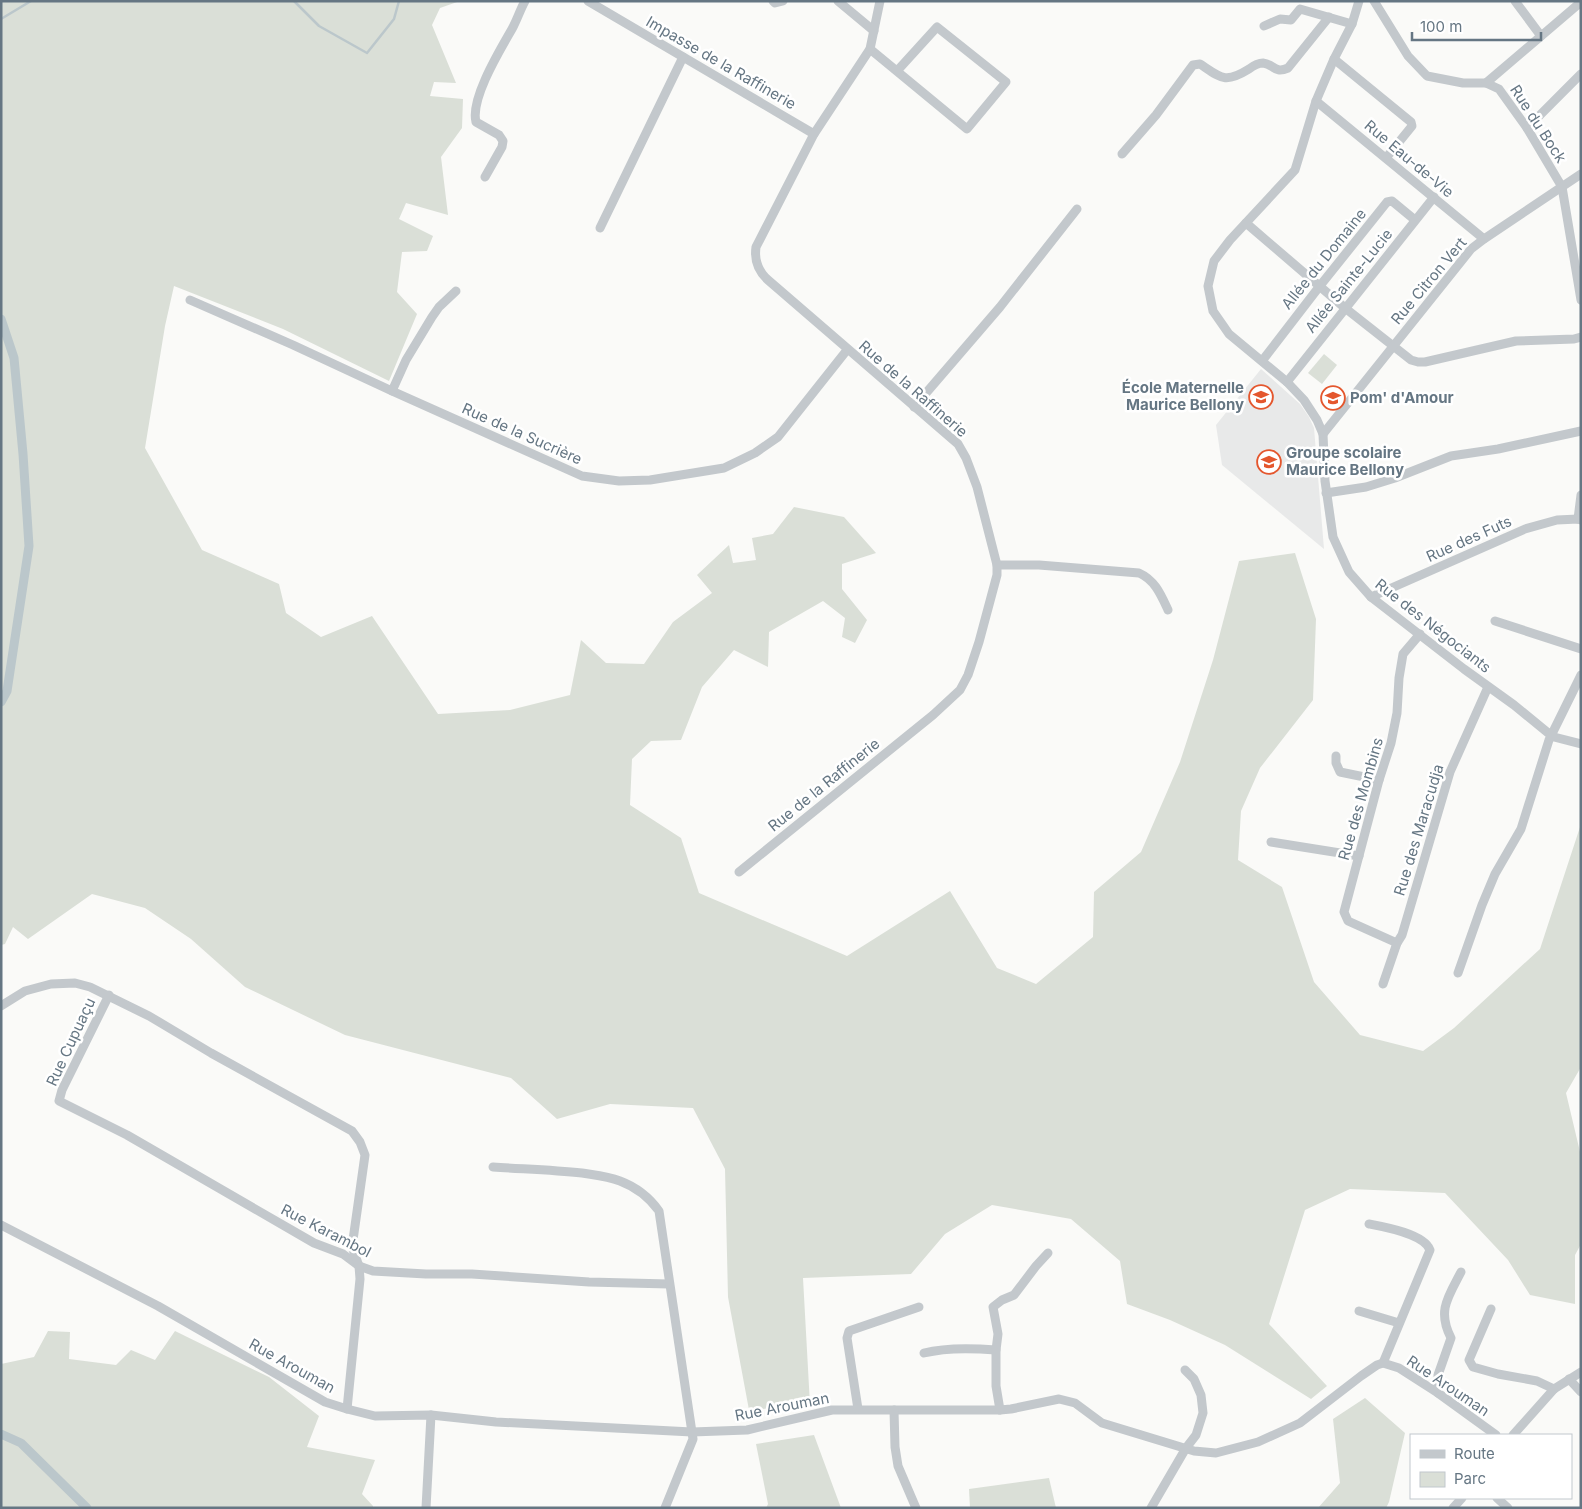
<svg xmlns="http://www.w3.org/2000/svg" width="1582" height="1509" viewBox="0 0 1582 1509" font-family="Inter,sans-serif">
<rect width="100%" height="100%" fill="#fafaf8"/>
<path fill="#e8e9e9" d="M1261 369 1300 404 1309 417 1314 428 1324 549 1222 465 1216 425Z"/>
<g fill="#dadfd7">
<path d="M1 1H460L440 8 432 25 456 83 434 82 430 96 463 99 462 128 441 157 448 215 406 203 399 219 433 236 427 251 402 252 397 292 417 314 389 381 283 329 174 286 165 326 145 448 202 550 279 584 286 613 321 637 372 616 438 714 510 710 570 695 581 640 606 663 644 664 673 622 712 593 697 575 729 545 733 563 756 560 752 538 773 534 794 507 844 517 876 553 842 564V589L867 620 855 643 842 637 845 618 823 601 769 632 768 667 734 650 702 687 681 740 651 741 632 759 630 805 681 838 699 893 847 956 950 891 997 968 1036 984 1093 937 1094 892 1141 852 1180 762 1213 660 1239 561 1295 553 1316 619 1313 700 1260 768 1241 811 1238 860 1282 887 1314 982 1360 1035 1423 1051 1454 1028 1540 949 1581 824V1067L1566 1093 1581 1156V1244L1575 1255V1304L1530 1295 1508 1260 1445 1193 1350 1189 1305 1210 1269 1324 1327 1386 1311 1399 1225 1345 1170 1320 1127 1304 1120 1261 1071 1219 992 1205 945 1234 911 1274 803 1278 810 1405 749 1410 728 1297 725 1169 693 1108 610 1104 557 1119 511 1078 345 1035 245 987 191 939 145 908 92 894 28 939 13 927 5 944 1 945Z"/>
<path d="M1324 354 1337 365 1322 384 1308 373Z"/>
<path d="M48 1331 70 1332 69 1359 116 1365 131 1350 155 1360 175 1331 269 1377 319 1416 307 1447 375 1460 362 1494 373 1506V1508H1V1364L34 1357Z"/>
<path d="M1365 1398 1405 1433 1389 1502 1386 1508H1318L1340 1483 1333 1419Z"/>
<path d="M814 1435 841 1508H766L768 1504 756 1444Z"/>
<path d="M1049 1478 1056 1508H970L969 1489Z"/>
</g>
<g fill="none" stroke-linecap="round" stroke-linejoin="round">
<g stroke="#bbc7cb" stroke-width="2.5">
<path d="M294 1 319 26 367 53 394 19 399 1"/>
<path d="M1 19 31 1"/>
</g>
<g stroke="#bbc7cb" stroke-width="9">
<path d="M1 319 14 358 23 454 29 546 7 691 1 702"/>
<path d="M1 1434 21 1443 87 1508"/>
</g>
<g stroke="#c3c8cc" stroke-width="9">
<path d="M588 1 814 134"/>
<path d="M773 1 775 3 783 1"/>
<path d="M838 1 874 31"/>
<path d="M1359 1 1352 24 1334 59 1316 101 1295 170 1230 240 1214 261 1208 286 1213 311 1229 334 1287 382 1304 400 1317 420 1323 434 1325 481 1333 537 1349 572 1371 597 1464 669 1514 705 1547 732 1554 737 1581 744"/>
<path d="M1374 1 1408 56 1427 76 1463 83H1486L1499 89 1527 128 1562 187 1581 300"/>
<path d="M1515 1 1541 36"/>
<path d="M1264 26 1280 19 1291 20 1300 9 1352 24"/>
<path d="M870 49 967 129 1006 82 937 27 897 71"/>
<path d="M1334 59 1411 122 1412 126 1386 158"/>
<path d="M1486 83 1581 2"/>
<path d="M1316 101 1484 239"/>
<path d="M1527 128 1581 74"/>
<path d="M1122 154 1156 115 1193 65 1200 64C1221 78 1225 84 1249 69 1253 66 1258 63 1263 63 1274 64 1274 74 1288 68L1329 17"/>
<path d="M485 177 502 147 503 141 499 135 476 122C470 99 500 50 512 29 517 20 520 10 525 1"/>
<path d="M1246 223 1345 308 1411 360 1418 362H1425L1516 341 1574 339 1581 337"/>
<path d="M600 228 683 57"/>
<path d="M190 300 293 345 392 391 582 476 619 481 650 480 724 468 755 453 778 437 847 350"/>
<path d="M1262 361 1319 287 1387 202 1392 201 1415 220"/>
<path d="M1287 382 1434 197"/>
<path d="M392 391 406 360 432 317 439 307 456 291"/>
<path d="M914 407 1000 307 1077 209"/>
<path d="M1323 434 1471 249 1484 239 1581 174"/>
<path d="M1326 493 1366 487 1395 478 1451 456 1498 449 1581 431"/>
<path d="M1578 519 1581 495"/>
<path d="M997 565H1039L1139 573C1155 580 1161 595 1168 610"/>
<path d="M1371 597 1525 529 1557 520 1578 519 1581 520"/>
<path d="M1495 621 1581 649"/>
<path d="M1336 756V763L1340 772 1379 780"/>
<path d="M1271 842 1359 856"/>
<path d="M739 872 933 715 960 690 968 675 979 642 997 575V565L977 487 966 458 958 444 768 280C758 271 754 261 756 247L814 134 870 49 880 1"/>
<path d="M1397 943 1348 921 1344 912 1379 780 1391 743 1397 713 1399 678 1403 654 1420 634"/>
<path d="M1458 973 1482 905 1495 874 1521 829 1549 740 1581 675"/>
<path d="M1383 984 1397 943 1402 935 1450 772 1488 687"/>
<path d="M109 995 62 1090 59 1101 127 1135 314 1243 343 1254 359 1266 373 1271 426 1274H472L589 1282 669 1284"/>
<path d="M1 1006 25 991 51 984 75 983 90 987 149 1016 211 1053 352 1131 360 1142 365 1155 352 1247 359 1266 360 1279 347 1409"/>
<path d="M493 1167C522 1169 552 1170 582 1173 594 1175 607 1176 620 1181 636 1187 649 1197 659 1211L693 1439 665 1508"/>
<path d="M1369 1224C1385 1227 1424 1234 1430 1250L1383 1363"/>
<path d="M1 1225 158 1306 325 1402 347 1409 375 1416 431 1415 496 1422 692 1432 747 1430 832 1410H1000L1011 1409 1059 1399 1075 1403 1102 1423 1194 1451 1216 1453 1258 1442 1300 1423 1361 1376 1377 1365 1383 1363 1399 1368 1438 1393 1496 1435"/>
<path d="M1491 1309 1469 1360 1473 1367 1498 1374 1537 1381 1554 1389"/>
<path d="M1359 1311 1399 1323"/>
<path d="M924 1353C947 1347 972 1348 996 1350"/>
<path d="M1569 1379 1581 1392"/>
<path d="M1438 1393V1375L1451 1338C1437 1311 1448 1297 1461 1272"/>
<path d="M858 1409 847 1338 849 1331 919 1307"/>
<path d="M894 1410 895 1447 898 1466 916 1508"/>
<path d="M1000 1410 996 1386V1350L998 1334 993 1307 1002 1300 1014 1295 1036 1266 1048 1253"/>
<path d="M1513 1435 1554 1389 1581 1372"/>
<path d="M1497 1498 1508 1508"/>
<path d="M426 1508 431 1415"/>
<path d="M1151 1508 1186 1448 1196 1435 1203 1413 1201 1395 1194 1379 1185 1370"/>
<path d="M1453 1508 1462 1498"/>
</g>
</g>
<defs>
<g id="school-ring" transform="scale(1.25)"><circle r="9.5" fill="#fff" stroke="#e4572e" stroke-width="1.5"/><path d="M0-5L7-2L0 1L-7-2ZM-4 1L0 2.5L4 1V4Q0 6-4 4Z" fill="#e4572e"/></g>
</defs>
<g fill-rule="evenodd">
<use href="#school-ring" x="1261" y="397"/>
<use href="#school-ring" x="1333" y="398"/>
<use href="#school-ring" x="1269" y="462"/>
</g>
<g text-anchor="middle" stroke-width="5" stroke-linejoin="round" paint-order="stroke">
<g font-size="15" fill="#657683" stroke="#fff">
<text transform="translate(721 63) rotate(30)" y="5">Impasse de la Raffinerie</text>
<text transform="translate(1538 124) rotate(57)" y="5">Rue du Bock</text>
<text transform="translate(1409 159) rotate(40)" y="5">Rue Eau-de-Vie</text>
<text transform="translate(1324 259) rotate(-51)" y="5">Allée du Domaine</text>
<text transform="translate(1349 281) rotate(-51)" y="5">Allée Sainte-Lucie</text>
<text transform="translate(1429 281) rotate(-50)" y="5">Rue Citron Vert</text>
<text transform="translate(913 389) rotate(41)" y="5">Rue de la Raffinerie</text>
<text transform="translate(522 434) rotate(24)" y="5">Rue de la Sucrière</text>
<text transform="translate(1469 539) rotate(-24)" y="5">Rue des Futs</text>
<text transform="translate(1433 626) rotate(38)" y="5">Rue des Négociants</text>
<text transform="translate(824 785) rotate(-39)" y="5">Rue de la Raffinerie</text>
<text transform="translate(1361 799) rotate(-74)" y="5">Rue des Mombins</text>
<text transform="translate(1419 830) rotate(-73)" y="5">Rue des Maracudja</text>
<text transform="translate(71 1042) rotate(-65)" y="5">Rue Cupuaçu</text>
<text transform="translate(326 1231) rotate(27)" y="5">Rue Karambol</text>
<text transform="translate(292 1366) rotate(29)" y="5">Rue Arouman</text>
<text transform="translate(1448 1386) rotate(34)" y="5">Rue Arouman</text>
<text transform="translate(782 1407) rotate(-11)" y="5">Rue Arouman</text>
</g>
<g font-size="15" font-weight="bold" fill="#657683" stroke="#fff" text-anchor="start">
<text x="1244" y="393" text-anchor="end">École Maternelle<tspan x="1244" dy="17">Maurice Bellony</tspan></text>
<text x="1350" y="403">Pom' d'Amour</text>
<text x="1286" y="458">Groupe scolaire<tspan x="1286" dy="17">Maurice Bellony</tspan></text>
</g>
</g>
<rect width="1582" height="1509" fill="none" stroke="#657683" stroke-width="5"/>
<rect x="1410" y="1434" width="162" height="65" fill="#ffffff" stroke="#c1c8cd"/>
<rect x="1420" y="1450" width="25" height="8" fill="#c3c8cc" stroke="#c1c8cd"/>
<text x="1454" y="1459" font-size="15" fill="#657683">Route</text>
<rect x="1420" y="1472" width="25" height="15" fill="#dadfd7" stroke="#c1c8cd"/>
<text x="1454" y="1484" font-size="15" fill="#657683">Parc</text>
<path d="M1412 32v8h129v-8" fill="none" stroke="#657683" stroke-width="2.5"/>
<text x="1420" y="32" font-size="15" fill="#657683" stroke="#ffffff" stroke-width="4" paint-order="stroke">100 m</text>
</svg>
